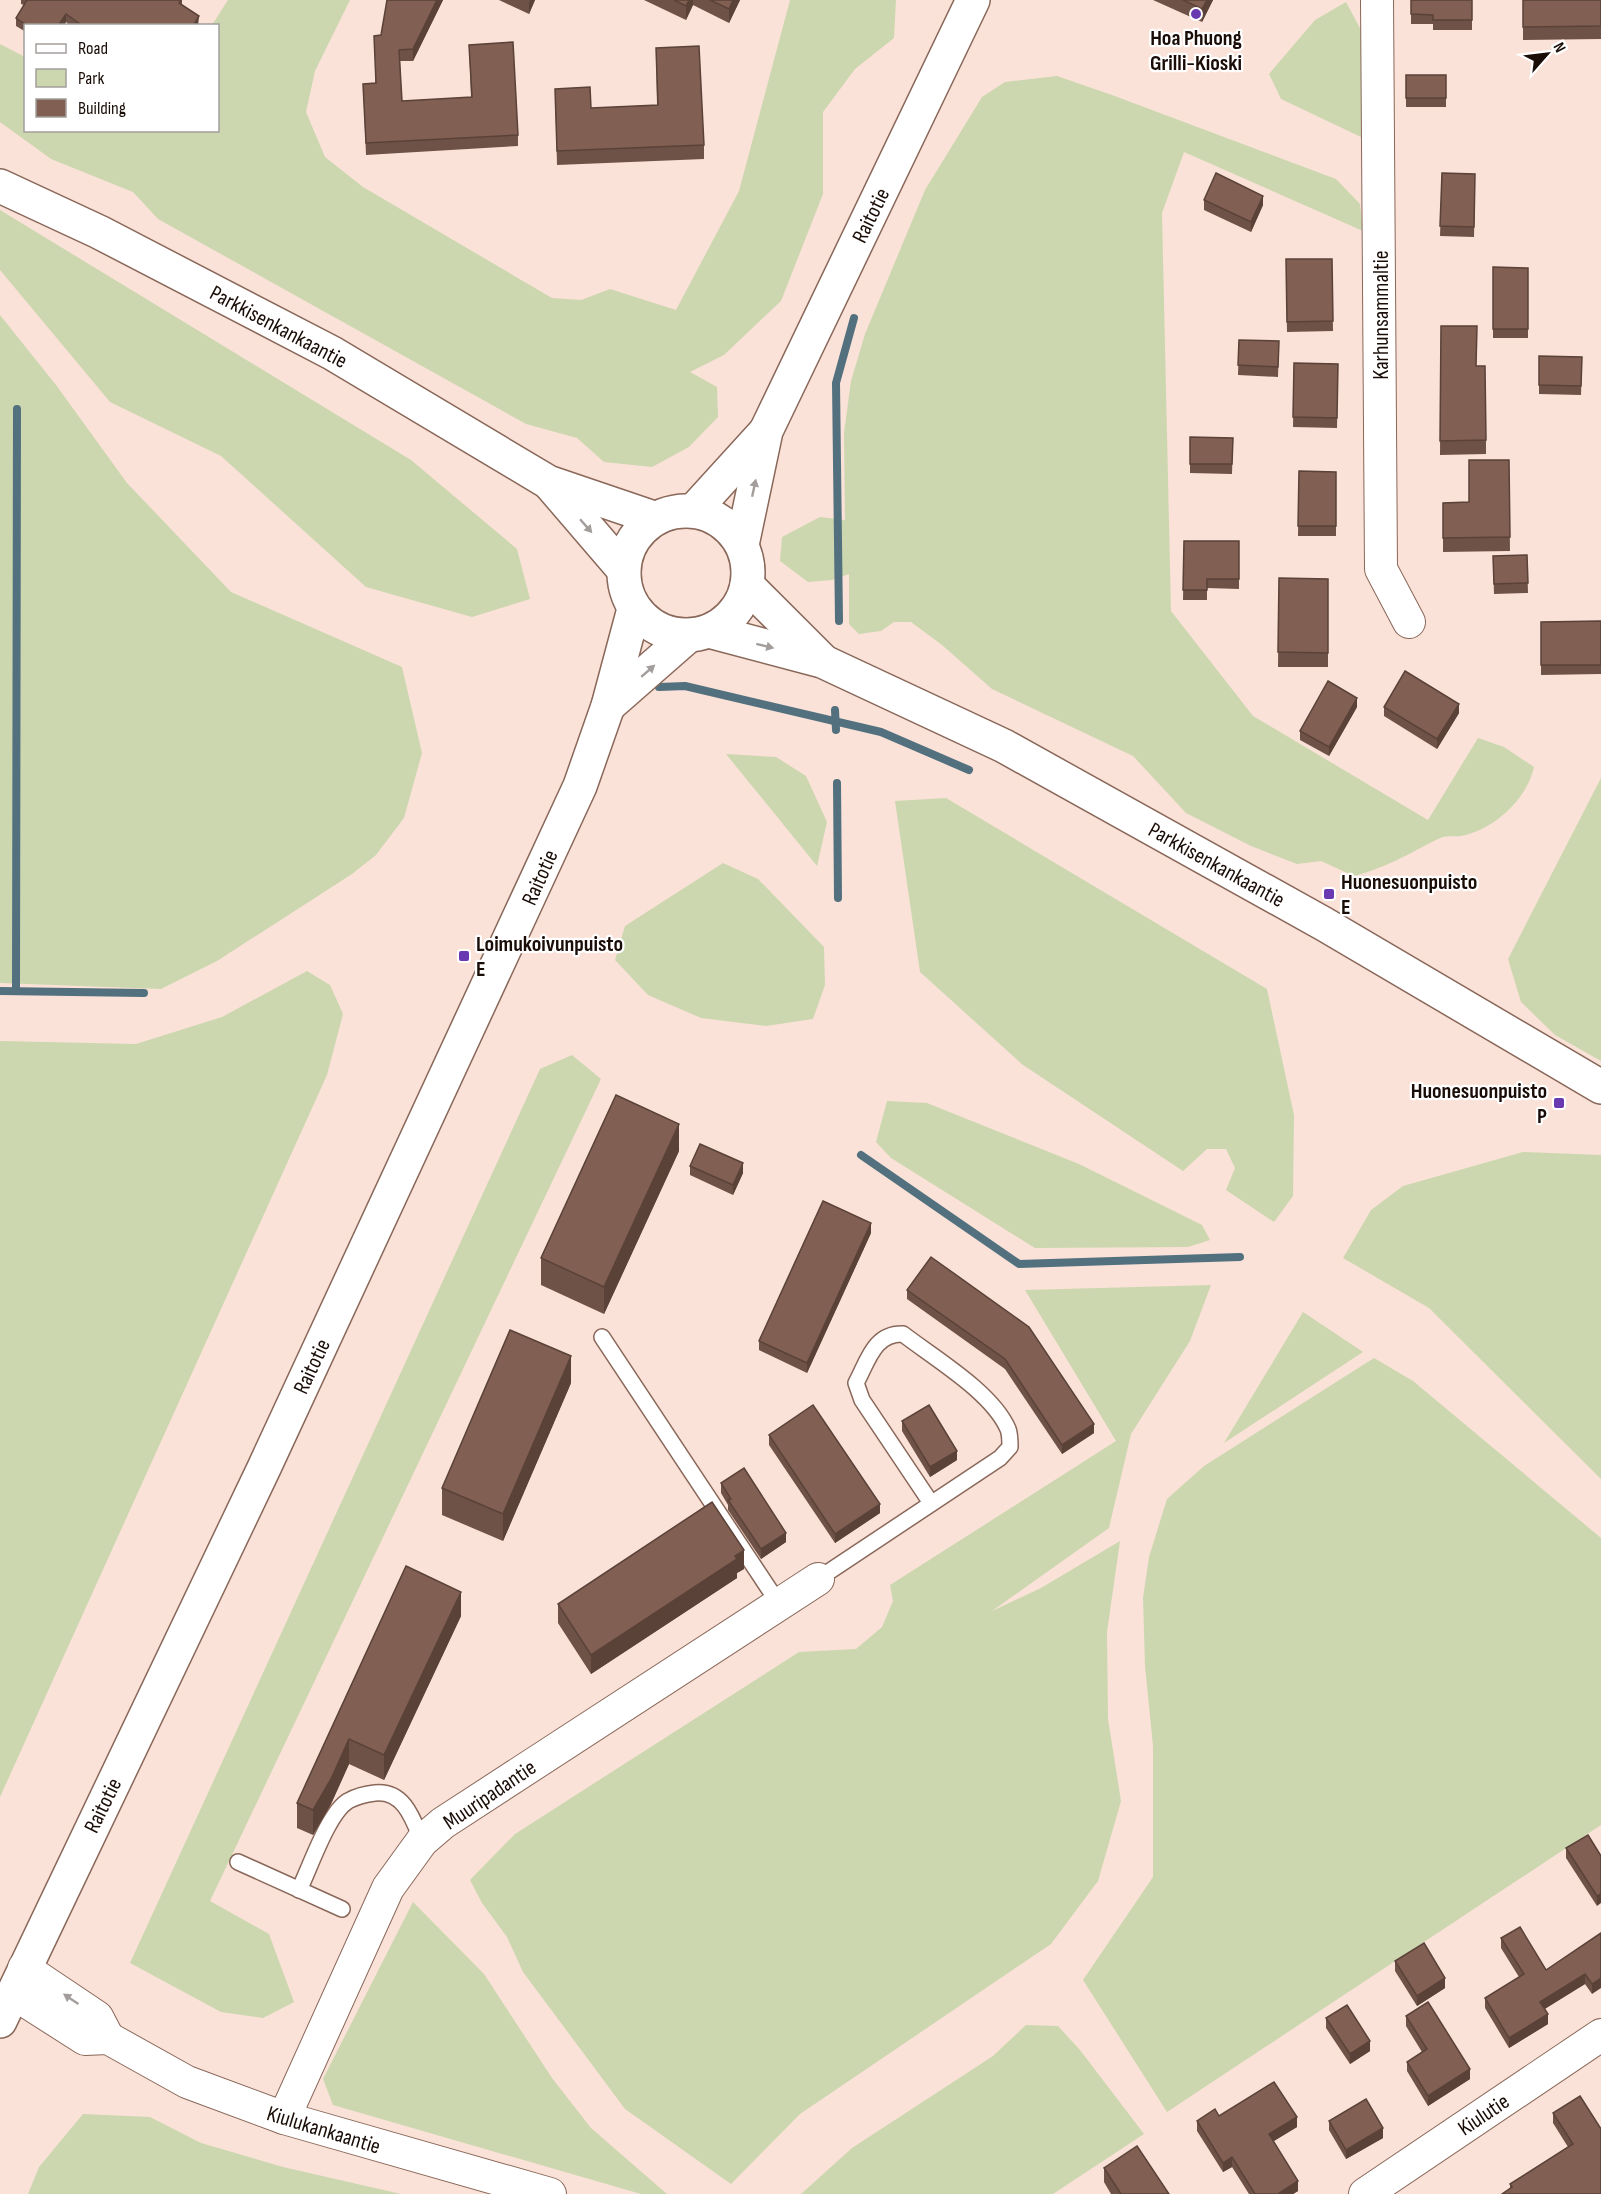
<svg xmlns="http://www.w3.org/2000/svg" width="1601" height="2194" viewBox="0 0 1601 2194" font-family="'Sofia Sans Condensed',sans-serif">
<rect width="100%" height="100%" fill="#fae2d8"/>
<g fill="#ccd7af">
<path d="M228 0H350L315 71 306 112 325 157 363 187 552 298 581 300 610 289 676 310 739 191 790 0H896L894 38 855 69 823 112V194L781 301 724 355 690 372 717 387 718 417 689 447 652 467 604 462 577 438 526 424 158 219 133 192 51 159 0 122V44L25 57 26 130H218V26L212 25Z"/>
<path d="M1346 2 1361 30V137L1281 99 1269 74 1315 20Z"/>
<path d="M1057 76 1112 95 1336 179 1360 204 1363 231 1184 152 1162 213 1171 611 1253 716 1428 820 1478 738 1504 747 1534 767C1527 799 1494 830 1461 836 1453 837 1445 835 1438 839 1408 854 1388 867 1354 876L1321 861 1297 864 1251 846 1186 813 1133 756 992 689 942 645 911 622H894L881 631 859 634 849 624V574L832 580 808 582 780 561 782 537 820 517 845 520 844 433 851 381 865 334 925 190 982 97 1005 82Z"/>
<path d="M0 210 411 460 517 549 530 599 472 617 366 587 221 456 110 402 0 270Z"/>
<path d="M0 315 56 385 127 483 231 592 402 667 422 753 404 818 376 855 352 874 217 961 161 989 0 983Z"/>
<path d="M726 754 776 757 806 776 827 822 817 866Z"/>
<path d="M1601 778V1061L1555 1035 1521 1002 1508 959Z"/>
<path d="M946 798 1267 989 1294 1115 1293 1196 1274 1222 1226 1190 1235 1168 1226 1149H1207L1183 1171 1023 1065 920 972 895 801Z"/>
<path d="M723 863 758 879 824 947 825 985 813 1019 766 1026 701 1018 648 995 615 960 625 926Z"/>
<path d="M307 971 330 985 343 1014 327 1075 0 1797V1041L136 1044 222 1017Z"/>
<path d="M572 1055 601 1079 210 1901 269 1934 294 2002 263 2018 221 2012 130 1963 540 1069Z"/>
<path d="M887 1101 927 1103 1079 1164 1202 1225 1210 1240 1188 1247 1035 1248 891 1158 876 1142Z"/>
<path d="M1523 1152 1601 1155V1479L1429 1308 1343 1258 1371 1210 1403 1186Z"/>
<path d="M1211 1285 1190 1341 1131 1434 1109 1528 992 1611 1041 1588 1120 1541 1107 1632 1108 1719 1121 1801 1098 1881 1051 1944 800 2114 731 2184 625 2109 523 1972 507 1937 482 1903 470 1880 515 1834 799 1652 856 1649 882 1627 893 1601 890 1585 1116 1441 1025 1290Z"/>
<path d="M1303 1312 1363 1352 1224 1443Z"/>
<path d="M1374 1358 1413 1381 1601 1538V1825L1167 2112 1083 1980 1153 1877V1746L1145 1666 1143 1598 1149 1557 1167 1499 1204 1466Z"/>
<path d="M413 1902 484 1974 552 2078 591 2128 667 2194H641L333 2105 323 2079Z"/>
<path d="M1026 2025 1058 2026 1080 2050 1144 2134 1053 2194H801L852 2148 993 2056Z"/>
<path d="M83 2114 150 2117 201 2143 283 2167 401 2194H28L39 2167Z"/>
</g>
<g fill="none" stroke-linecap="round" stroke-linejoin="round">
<g stroke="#52707e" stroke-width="8">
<path d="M839 621 836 383 854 318"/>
<path d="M659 687 685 686 881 732 969 770"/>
<path d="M835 710 836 730"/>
<path d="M837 783 838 898"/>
<path d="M0 991 144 993"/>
<path d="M16 991 17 409"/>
<path d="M861 1155 1019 1264 1240 1257"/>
</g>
<g stroke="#896759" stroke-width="18">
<g id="service">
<path d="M602 1337 779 1604"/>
<path d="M818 1579 1000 1458 1010 1447C1010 1441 1010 1434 1008 1429 992 1392 934 1358 903 1334 874 1333 868 1361 856 1383L862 1400 931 1503"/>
<path d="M238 1862 342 1909"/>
<path d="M299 1890C310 1868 328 1813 348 1801 357 1796 365 1794 375 1793 404 1790 413 1819 422 1841"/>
</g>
</g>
<g stroke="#896759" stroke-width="34">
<g id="minor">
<path d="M1377 0 1381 569 1409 622"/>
<path d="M24 1968 97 2017 108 2038"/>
<path d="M13 1993 85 2039 108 2038 187 2082 284 2118 550 2194"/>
<path d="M284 2118 388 1888 422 1841 443 1823 818 1579"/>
<path d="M1365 2194 1601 2035"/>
</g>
</g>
<g stroke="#896759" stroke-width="36">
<g id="tertiary">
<path d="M747 585 821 659"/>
<path d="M709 631 822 661 1004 746 1324 924 1601 1087"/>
</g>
</g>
<g stroke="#896759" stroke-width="36">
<g id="secondary">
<path d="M0 186 99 232 332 353 548 482 654 518"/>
<path d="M550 484 623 569"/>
</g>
</g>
<g stroke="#896759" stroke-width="36">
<g id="primary">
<path d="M694 510 765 432"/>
<circle cx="686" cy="573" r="62"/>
<path d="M742 545 766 431 973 0"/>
<path d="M608 706 688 636"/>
<path d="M0 2021 264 1468 580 786 608 706 634 609"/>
</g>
</g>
<use href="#service" stroke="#fff" stroke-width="15"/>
<use href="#minor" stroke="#fff" stroke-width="32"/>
<use href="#tertiary" stroke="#fff" stroke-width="33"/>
<use href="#secondary" stroke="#fff" stroke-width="33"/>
<use href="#primary" stroke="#fff" stroke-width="33"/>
</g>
<g fill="#6f5247">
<path d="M21 0H182V5L199 24 198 26H71L66 22 63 26H26V32L16 26V18L24 5 21 4Z"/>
<path d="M387 0H443L413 61H400L402 101 471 97 469 45 518 135V146L366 155 363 84 375 83 381 35Z"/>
<path d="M499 0H535L529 14Z"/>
<path d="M644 0H740L729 23 693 5 686 20Z"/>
<path d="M1153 0H1213L1202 22Z"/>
<path d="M1411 0H1472V30H1433V24H1411Z"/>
<path d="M1523 0H1601V39L1523 40Z"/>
<path d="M656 48 704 145V159L557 165 555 89 591 108 657 105Z"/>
<rect x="1406" y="75" width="40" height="32"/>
<path d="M1442 173 1475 174 1474 237 1440 236Z"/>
<path d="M1204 200 1263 205 1251 232 1204 210Z"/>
<path d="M1286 259H1332L1333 331 1287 332Z"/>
<path d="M1493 267 1528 268V338H1493Z"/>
<path d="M1441 326 1476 366 1486 440V454L1440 455Z"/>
<path d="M1239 340 1279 341 1278 377 1238 375Z"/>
<path d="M1539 356 1582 357 1581 395 1539 394Z"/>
<path d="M1294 363 1338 364 1337 428 1293 427Z"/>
<path d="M1190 437 1233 438 1232 474 1190 473Z"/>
<path d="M1509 460 1510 551 1443 552V503L1469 502Z"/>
<path d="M1299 471 1336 472V536H1298Z"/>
<path d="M1184 541H1239V589L1207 588V600H1183Z"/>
<path d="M1527 555 1528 593 1494 594 1493 556Z"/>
<path d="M1279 578 1328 579V667H1278Z"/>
<path d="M1601 621V674L1541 675V622Z"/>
<path d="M1357 707 1329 756 1300 740V731Z"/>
<path d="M1384 707 1459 713 1437 749 1384 716Z"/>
<path d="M679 1151 604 1314 541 1285V1258Z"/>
<path d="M690 1166 743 1173 733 1195 690 1175Z"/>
<path d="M871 1233 807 1373 759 1350V1341Z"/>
<path d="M931 1257 1094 1433 1062 1454 1005 1369 907 1299V1290Z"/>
<path d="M571 1383 503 1541 442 1515V1488Z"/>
<path d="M902 1421 957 1460 930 1477 902 1431Z"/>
<path d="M769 1435 880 1513 835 1543 769 1445Z"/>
<path d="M721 1483 786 1542 761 1559 728 1510V1505L721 1493Z"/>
<path d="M406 1566 461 1616 384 1780 349 1764 331 1804 313 1835 297 1828V1803Z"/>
<path d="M744 1569 737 1573V1578L591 1674 558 1623V1604Z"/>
<path d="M1566 1848 1601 1856 1597 1906 1566 1858Z"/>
<path d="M1601 1933 1592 1994 1585 1984 1544 2009 1548 2024 1509 2048 1485 2008V1998L1519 1977 1501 1948V1938L1546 1970Z"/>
<path d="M1395 1961 1445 1988 1417 2006 1395 1971Z"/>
<path d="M1406 2016 1470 2079 1428 2106 1407 2071V2062L1422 2052 1406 2026Z"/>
<path d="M1326 2018 1370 2051 1350 2064 1326 2028Z"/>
<path d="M1553 2113 1601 2129 1510 2189V2184L1568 2147 1553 2123Z"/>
<path d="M1219 2116 1297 2127 1273 2141 1298 2191 1293 2194H1249L1232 2167 1223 2172 1197 2131V2121Z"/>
<path d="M1329 2121 1383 2138 1346 2159 1329 2130Z"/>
<path d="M1104 2168 1169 2194H1111L1104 2182Z"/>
</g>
<g fill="#5a4239">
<path d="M437 0H443L413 61V49Z"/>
<path d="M530 0H535L529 14V3Z"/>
<path d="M689 0H693V5L686 20V6Z"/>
<path d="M733 0H740L729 23V9Z"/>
<path d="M1207 0H1213L1202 22V9Z"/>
<path d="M66 14V22L63 26H58Z"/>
<path d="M199 16 198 26H193Z"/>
<path d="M1263 196V205L1251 232V222Z"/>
<path d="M1357 698V707L1329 756V747Z"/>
<path d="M1459 704V713L1437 749V739Z"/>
<path d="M679 1124V1151L604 1314V1287Z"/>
<path d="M743 1163V1173L733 1195V1185Z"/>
<path d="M871 1223V1233L807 1373V1363Z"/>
<path d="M571 1356V1383L503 1541V1514Z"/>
<path d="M1094 1424V1433L1062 1454V1445Z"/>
<path d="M957 1451V1460L930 1477V1467Z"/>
<path d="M880 1504V1513L835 1543V1534Z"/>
<path d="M786 1533V1542L761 1559V1549Z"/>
<path d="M744 1550V1569L737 1573V1578L591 1674V1655Z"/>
<path d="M461 1592V1616L384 1780V1755Z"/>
<path d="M349 1739V1764L331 1804 313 1835V1810Z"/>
<path d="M1601 1894V1903L1597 1906V1896Z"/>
<path d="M1585 1974V1984L1540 2012V2002Z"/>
<path d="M1445 1978V1988L1417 2006V1996Z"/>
<path d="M1601 1978V1988L1592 1994V1984Z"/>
<path d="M1548 2014V2024L1509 2048V2038Z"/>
<path d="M1370 2041V2051L1350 2064V2054Z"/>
<path d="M1470 2069V2079L1428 2106V2096Z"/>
<path d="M1297 2117V2127L1269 2144V2134Z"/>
<path d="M1383 2128V2138L1346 2159V2150Z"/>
<path d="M1232 2157V2167L1223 2172V2163Z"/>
<path d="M1298 2181V2191L1293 2194H1278Z"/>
</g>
<g fill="#815f52" stroke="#5a4239" stroke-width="1.5">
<path d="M27 0H181L179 3 199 16 193 26H83L66 14 58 26H28L16 18Z"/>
<path d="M387 0H437L413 49 399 50 402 101 472 97 469 45 513 42 518 135 366 143 363 84 376 83 374 36 381 35Z"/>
<path d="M674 0H689L686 6Z"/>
<path d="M710 0H733L729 9Z"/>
<path d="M1183 0H1207L1202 9Z"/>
<path d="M1411 0H1472V20H1433V15L1411 14Z"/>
<path d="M1523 0H1601V26L1523 27Z"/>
<path d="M699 46 704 145 557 151 555 89 590 87 591 108 658 105 656 48Z"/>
<rect x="1406" y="75" width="40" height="23"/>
<path d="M1216 173 1263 196 1251 222 1204 200Z"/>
<path d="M1442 173 1475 174 1474 227 1440 226Z"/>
<path d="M1286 259H1332L1333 321 1287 322Z"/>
<path d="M1493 267 1528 268V329H1493Z"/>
<path d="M1441 326H1477L1476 366H1485L1486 440 1440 441Z"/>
<path d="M1239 340 1279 341 1278 367 1238 365Z"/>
<path d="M1539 356 1582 357 1581 386 1539 385Z"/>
<path d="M1294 363 1338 364 1337 418 1293 417Z"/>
<path d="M1190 437 1233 438 1232 464H1190Z"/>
<path d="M1469 460H1509L1510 537 1443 538V503L1469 502Z"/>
<path d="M1299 471 1336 472V526H1298Z"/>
<path d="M1184 541H1239V579H1207V590H1183Z"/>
<path d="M1527 555 1528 583 1494 584 1493 556Z"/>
<path d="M1279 578 1328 579V653L1278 652Z"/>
<path d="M1601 621V665H1541V622Z"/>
<path d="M1405 671 1459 704 1437 739 1384 707Z"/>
<path d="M1328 681 1357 698 1329 747 1300 731Z"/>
<path d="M616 1095 679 1124 604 1287 541 1258Z"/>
<path d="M700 1144 743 1163 733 1185 690 1166Z"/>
<path d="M823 1201 871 1223 807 1363 759 1341Z"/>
<path d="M931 1257 1029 1327 1094 1424 1062 1445 1005 1359 907 1290Z"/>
<path d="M510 1330 571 1356 503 1514 442 1488Z"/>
<path d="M813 1405 880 1504 835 1534 769 1435Z"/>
<path d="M929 1405 957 1451 930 1467 902 1421Z"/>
<path d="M744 1468 786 1533 761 1549 728 1500 731 1499 721 1483Z"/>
<path d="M712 1502 744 1550 735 1556 737 1559 591 1655 558 1604Z"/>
<path d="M406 1566 461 1592 384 1755 349 1739 331 1779 313 1810 297 1803Z"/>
<path d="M1588 1835 1601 1856V1894L1597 1896 1566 1848Z"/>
<path d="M1520 1927 1546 1970 1601 1933V1978L1592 1984 1585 1974 1540 2002 1548 2014 1509 2038 1485 1998 1524 1974 1501 1938Z"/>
<path d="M1424 1943 1445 1978 1417 1996 1395 1961Z"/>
<path d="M1428 2002 1470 2069 1428 2096 1407 2062 1427 2049 1406 2016Z"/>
<path d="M1347 2005 1370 2041 1350 2054 1326 2018Z"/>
<path d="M1274 2082 1297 2117 1269 2134 1298 2181 1278 2194H1255L1232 2157 1223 2163 1197 2121 1215 2109 1219 2116Z"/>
<path d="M1580 2096 1601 2129V2194H1502L1512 2187 1510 2184 1573 2144 1553 2113Z"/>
<path d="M1366 2099 1383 2128 1346 2150 1329 2121Z"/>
<path d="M1137 2146 1169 2194H1121L1104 2168Z"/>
</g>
<defs><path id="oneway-solid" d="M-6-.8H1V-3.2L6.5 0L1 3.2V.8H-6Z" transform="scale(1.5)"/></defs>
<g fill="#a39e9c">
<use href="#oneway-solid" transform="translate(754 488) rotate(-78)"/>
<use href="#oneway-solid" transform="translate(586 526) rotate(49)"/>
<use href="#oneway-solid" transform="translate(765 646) rotate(14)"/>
<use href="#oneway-solid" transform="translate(648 671) rotate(-41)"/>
<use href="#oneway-solid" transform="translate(71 1999) rotate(-146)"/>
</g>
<g fill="#6939b1" stroke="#fff" stroke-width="2">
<circle cx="1196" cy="14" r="6"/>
<rect x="1323" y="888" width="12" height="12" rx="3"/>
<rect x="458" y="950" width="12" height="12" rx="3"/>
<rect x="1553" y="1097" width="12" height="12" rx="3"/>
</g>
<g text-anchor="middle" stroke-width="4.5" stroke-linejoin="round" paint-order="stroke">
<g font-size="22" font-weight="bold" fill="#1a0d08" stroke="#fff" text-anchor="start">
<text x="1196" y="45" text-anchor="middle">Hoa Phuong<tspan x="1196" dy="25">Grilli-Kioski</tspan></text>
<text x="1341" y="889">Huonesuonpuisto<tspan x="1341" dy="25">E</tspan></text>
<text x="476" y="951">Loimukoivunpuisto<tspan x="476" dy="25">E</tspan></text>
<text x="1547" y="1098" text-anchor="end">Huonesuonpuisto<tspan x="1547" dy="25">P</tspan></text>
</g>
<g font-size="22" fill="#1a0d08" stroke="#fff">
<text transform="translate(870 215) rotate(-64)" y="8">Raitotie</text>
<text transform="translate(1380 315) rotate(-90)" y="8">Karhunsammaltie</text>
<text transform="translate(279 326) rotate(28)" y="8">Parkkisenkankaantie</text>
<text transform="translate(1217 864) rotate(29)" y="8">Parkkisenkankaantie</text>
<text transform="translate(539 877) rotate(-66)" y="8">Raitotie</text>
<text transform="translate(311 1366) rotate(-65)" y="8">Raitotie</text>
<text transform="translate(489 1794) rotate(-34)" y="8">Muuripadantie</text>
<text transform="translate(102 1805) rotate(-64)" y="8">Raitotie</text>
<text transform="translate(1483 2114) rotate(-34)" y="8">Kiulutie</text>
<text transform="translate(324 2129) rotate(17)" y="8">Kiulukankaantie</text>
</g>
</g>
<rect x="24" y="24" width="195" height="108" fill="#ffffff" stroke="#a39e9c" stroke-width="1.5"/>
<rect x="36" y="44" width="30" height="9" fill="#ffffff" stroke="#a39e9c" stroke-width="1.5"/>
<text x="78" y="54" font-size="18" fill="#1a0d08">Road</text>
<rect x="36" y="69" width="30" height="18" fill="#ccd7af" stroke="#a39e9c" stroke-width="1.5"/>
<text x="78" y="84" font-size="18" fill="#1a0d08">Park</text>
<rect x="36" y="99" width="30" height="18" fill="#815f52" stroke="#a39e9c" stroke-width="1.5"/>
<text x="78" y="114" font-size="18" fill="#1a0d08">Building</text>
<g transform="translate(1547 54) rotate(62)" stroke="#ffffff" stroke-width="4.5" paint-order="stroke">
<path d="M0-4.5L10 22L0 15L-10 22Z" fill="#1a0d08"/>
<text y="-9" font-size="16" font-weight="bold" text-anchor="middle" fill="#1a0d08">N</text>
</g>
</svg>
